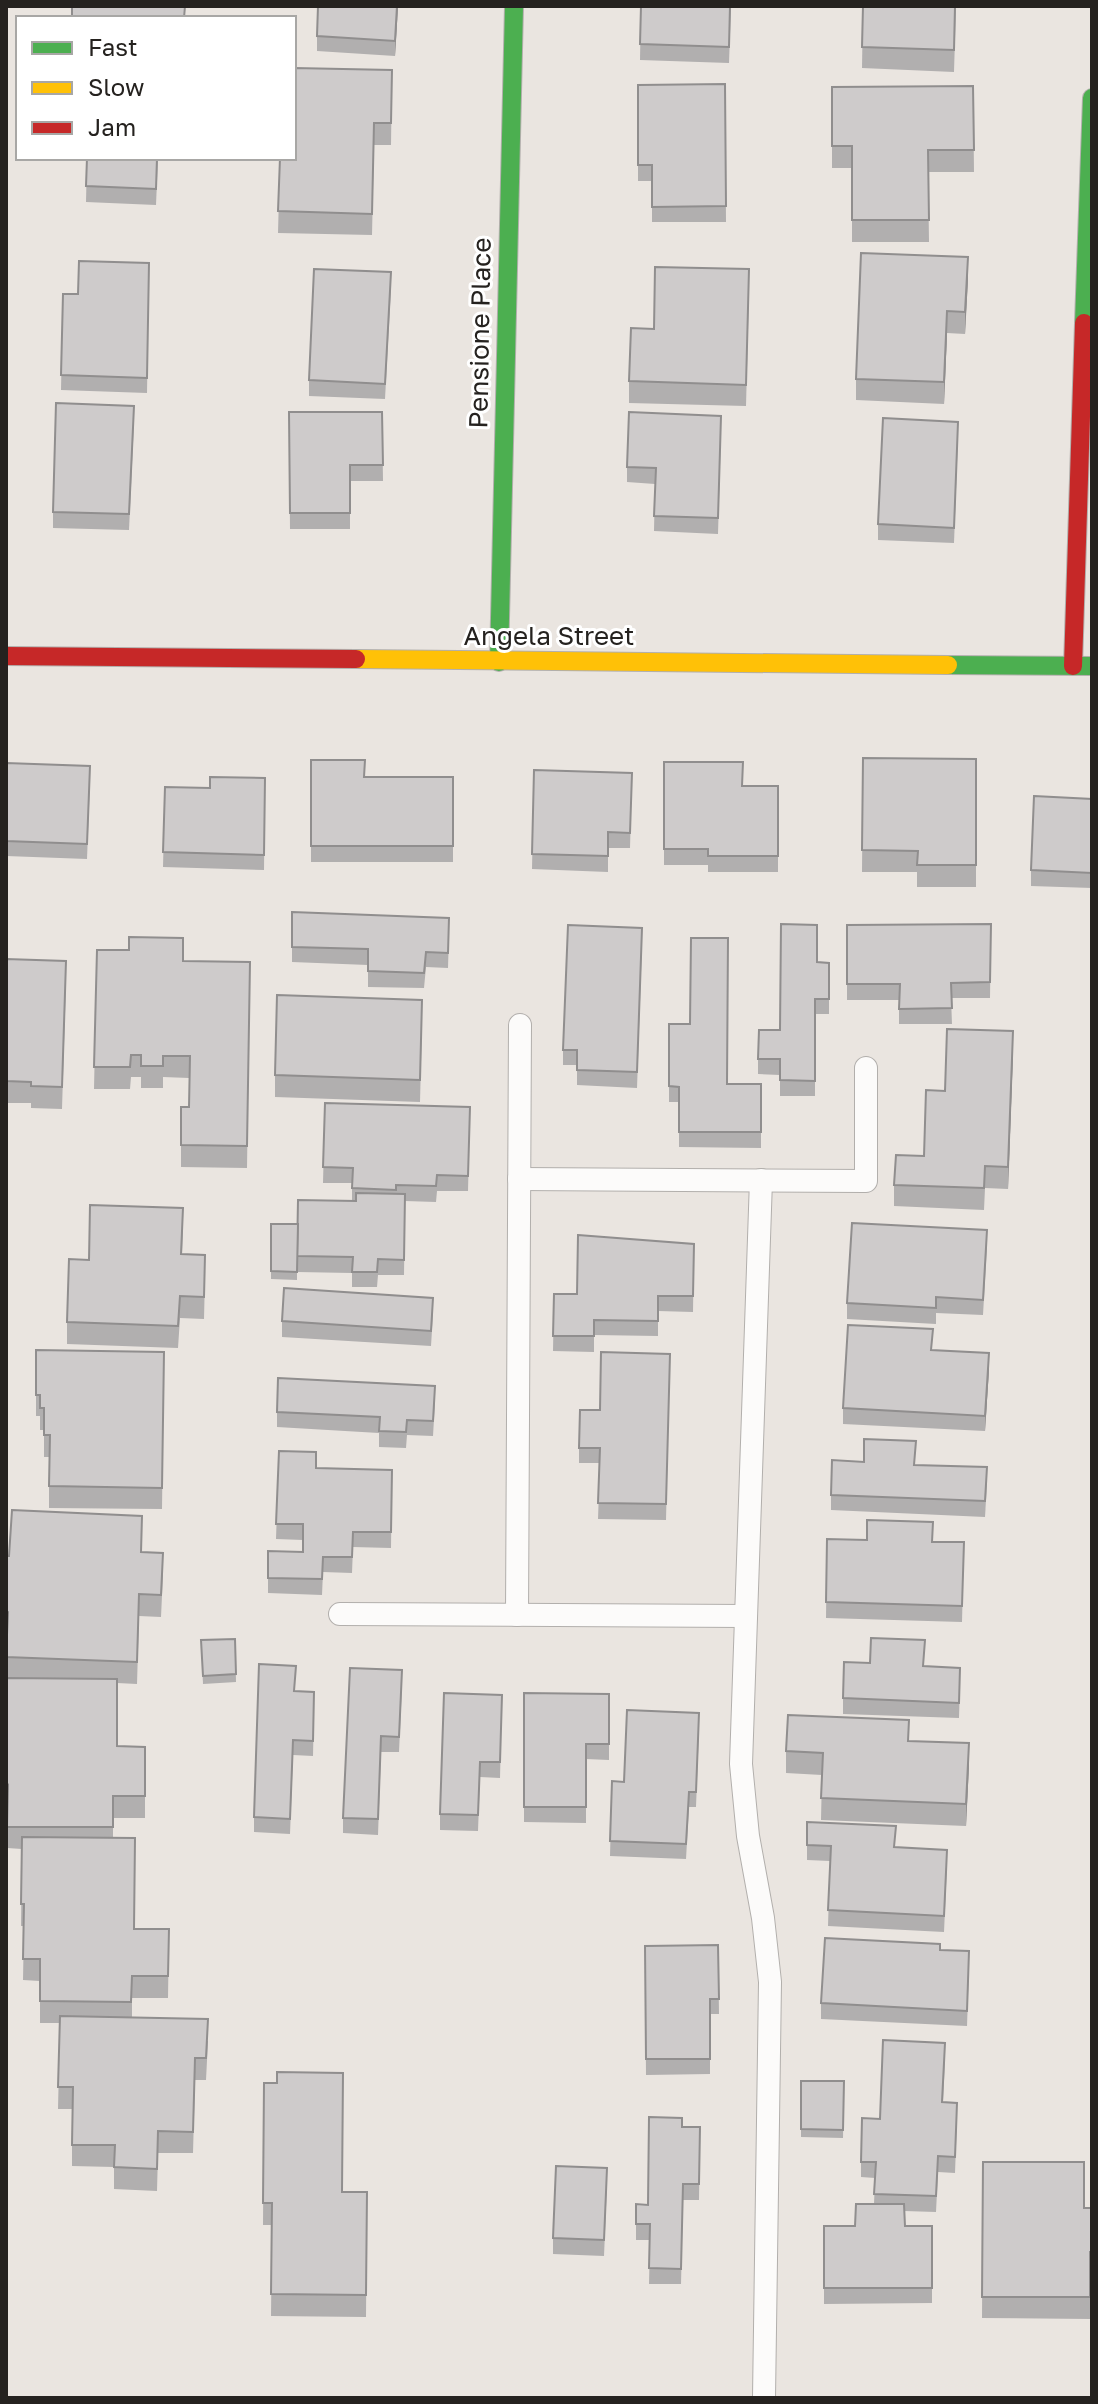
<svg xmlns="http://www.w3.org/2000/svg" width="1098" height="2404" viewBox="0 0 1098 2404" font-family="'Golos Text',sans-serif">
<rect width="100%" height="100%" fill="#eae5e0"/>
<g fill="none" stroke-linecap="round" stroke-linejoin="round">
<g stroke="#b2afac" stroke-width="24">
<g id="lane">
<path d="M519 1179 866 1181V1068"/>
<path d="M761 1180 741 1764 748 1836 763 1918 770 1982 764 2398"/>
<path d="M340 1614 746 1616"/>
<path d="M517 1615 520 1025"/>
</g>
</g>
<g stroke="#b2afac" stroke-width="20">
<g id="fast">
<path d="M1084 323 1092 98"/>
<path d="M499 662 514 6"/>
<path d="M948 665 1092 666"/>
</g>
</g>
<g stroke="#b2afac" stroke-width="20">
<path id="slow" d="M356 659 948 665"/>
</g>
<g stroke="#b2afac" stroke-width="20">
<g id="jam">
<path d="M6 656 356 659"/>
<path d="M1073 666 1084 323"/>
</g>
</g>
<use href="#lane" stroke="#fcfbfa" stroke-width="22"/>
<use href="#fast" stroke="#4caf50" stroke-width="18"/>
<use href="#slow" stroke="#ffc107" stroke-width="18"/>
<use href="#jam" stroke="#c62828" stroke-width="18"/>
</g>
<g fill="#b1afaf">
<path d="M398 6 395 56 317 51V36Z"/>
<path d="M641 6H731L729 63 640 60Z"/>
<path d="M863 6H956L954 72 862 68Z"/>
<path d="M392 70 391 145H374L372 235 278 233 280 158Z"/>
<path d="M725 84 726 222H652V181H638V85Z"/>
<path d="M973 86 974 172H928L929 242H852V168H832V87Z"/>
<path d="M87 158H158L156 205 86 202Z"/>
<path d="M149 263 147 393 61 390 63 294H78Z"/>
<path d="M968 279 965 334 947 333 944 404 856 400V379Z"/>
<path d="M391 288 385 399 309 396V380Z"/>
<path d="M749 291 746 406 629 403V381L654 329Z"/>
<path d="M289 412H382L383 481H350V529H290Z"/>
<path d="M134 422 129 530 53 528V512Z"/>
<path d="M721 431 718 534 654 531 655 484 627 482V467Z"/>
<path d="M958 437 954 543 878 540V524Z"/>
<path d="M863 758 976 759V887H917V872H862Z"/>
<path d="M311 760 365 777H453V862H311Z"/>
<path d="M664 762 743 786H778V872H708V865H664Z"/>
<path d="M6 763 90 781 87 859 6 856Z"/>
<path d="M534 770 632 773 630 848H608V872L532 869Z"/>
<path d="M265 778 264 870 163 867 165 787 210 788Z"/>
<path d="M1092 799V888L1031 886V870Z"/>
<path d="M292 912 449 933 448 968 426 967 424 988 368 987V965L292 962Z"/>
<path d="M991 924 990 998H951L952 1024H899V1000H847V925Z"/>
<path d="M642 944 637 1088 577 1085V1065H563V1050Z"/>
<path d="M97 950 183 961 250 962 247 1168 181 1167V1107H189V1078L163 1077V1088H141V1077H131L130 1089H94Z"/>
<path d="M6 959 66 982 62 1109 31 1108V1103H6Z"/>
<path d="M817 962 829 963V1014H815V1096H780V1075L758 1074V1059L780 1030Z"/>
<path d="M422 1022 420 1102 275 1097V1075Z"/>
<path d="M669 1024 727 1084H761V1148L679 1147V1102H669Z"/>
<path d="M1013 1053 1008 1189 985 1188 984 1210 894 1206V1185L924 1156Z"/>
<path d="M325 1103 470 1107 468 1191H437L436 1202 405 1201 404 1275H378L377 1287H352V1273L297 1272V1280L271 1279V1224H298L352 1201V1183H323Z"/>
<path d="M183 1230 182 1254 205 1277 204 1319 180 1318 178 1348 67 1344V1322Z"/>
<path d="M694 1244 693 1312 658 1311V1336L594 1335V1352L553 1351 554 1294H577Z"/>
<path d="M987 1246 983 1315 936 1313V1324L847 1319V1303Z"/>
<path d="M433 1313 431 1346 282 1337V1321Z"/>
<path d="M36 1350 164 1352 162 1509 49 1508V1457H44V1430H40V1416H36Z"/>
<path d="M932 1350 989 1369 985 1431 843 1424V1408Z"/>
<path d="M670 1354 666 1520 598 1519 600 1463H579V1448L600 1410Z"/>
<path d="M435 1402 433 1436 407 1435 406 1448 379 1447V1433L277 1427V1412Z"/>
<path d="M279 1451 316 1468 392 1470 391 1548 353 1547 352 1573 323 1572 322 1595 268 1593V1551L303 1552V1540L276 1539Z"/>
<path d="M915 1465 987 1483 985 1517 831 1510V1495Z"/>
<path d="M827 1539 964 1542 962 1622 826 1618Z"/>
<path d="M141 1552 163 1574 161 1617 139 1616 137 1684 117 1683V1746L145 1747V1818H113V1838L135 1929H169L168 1998H132V2017L208 2041 206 2080H195L193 2153H158L157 2191 114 2189V2167L72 2166V2109H58L60 2023H40V1981L23 1980 24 1926H21L22 1849 7 1848V1807H6V1556Z"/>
<path d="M235 1639 236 1682 203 1684 201 1640Z"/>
<path d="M924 1666 960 1683 959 1718 843 1714V1698Z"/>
<path d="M402 1686 399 1752H381L378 1835 343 1833V1818Z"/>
<path d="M295 1691 314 1708 313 1756 293 1755 290 1834 254 1832V1817Z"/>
<path d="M524 1693 609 1694V1760L586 1759V1823L524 1822Z"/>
<path d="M502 1695 500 1778 480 1777 478 1831 440 1830V1814Z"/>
<path d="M699 1729 696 1807H689L686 1859 610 1856 612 1781 624 1782Z"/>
<path d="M909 1741 969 1765 966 1826 821 1820 822 1775 786 1773V1751Z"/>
<path d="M807 1822 895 1847 947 1865 944 1932 828 1926 830 1861 807 1860Z"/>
<path d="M718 1945 719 2014H710V2074L646 2075 645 1946Z"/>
<path d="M940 1950 969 1967 967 2026 821 2019V2003Z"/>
<path d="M945 2059 943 2102 957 2118 955 2173 938 2172 936 2212 904 2211 905 2226H932V2303L824 2304V2226H855L874 2204 875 2178 861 2177V2162L880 2119Z"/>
<path d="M801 2081H844L843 2138 801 2137Z"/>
<path d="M264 2083 342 2192H367L366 2317 271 2316 272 2225H263Z"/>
<path d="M682 2127H700L699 2200H683L681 2284H649L650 2240H636V2204L648 2205Z"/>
<path d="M983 2162 1084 2208H1092V2273H1090V2319L982 2318Z"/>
<path d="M607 2183 604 2256 553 2254V2238Z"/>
</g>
<g fill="#908e8e">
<path d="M397 6H398L395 56V41Z"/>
<path d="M968 257V279L965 334V312Z"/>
<path d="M947 311V333L944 404V382Z"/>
<path d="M1013 1031V1053L1008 1189V1167Z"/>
<path d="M989 1353V1369L985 1431V1416Z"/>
<path d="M969 1743V1765L966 1826V1804Z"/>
</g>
<g fill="#cecbcb" stroke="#908e8e" stroke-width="2">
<path d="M72 6H185L184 18H72Z"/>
<path d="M318 6H397L395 41 317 36Z"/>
<path d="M641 6H730L729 47 640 44Z"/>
<path d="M863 6H955L954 50 862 47Z"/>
<path d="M294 68 392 70 391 123H374L372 214 278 211 280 158H294Z"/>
<path d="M725 84 726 206 652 207V165H638V85Z"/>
<path d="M973 86 974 150H928L929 220H852V146H832V87Z"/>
<path d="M87 158H157L156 189 86 186Z"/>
<path d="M861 253 968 257 965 312 947 311 944 382 856 379Z"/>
<path d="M79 261 149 263 147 378 61 375 63 294H78Z"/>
<path d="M655 267 749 269 746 385 629 381 631 328 654 329Z"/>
<path d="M314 269 391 272 385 384 309 380Z"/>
<path d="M56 403 134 406 129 514 53 512Z"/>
<path d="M289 412H382L383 465H350V513H290Z"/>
<path d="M629 412 721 416 718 518 654 516 656 468 627 467Z"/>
<path d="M883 418 958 422 954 528 878 524Z"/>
<path d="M863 758 976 759V865H917L918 851 862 850Z"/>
<path d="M311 760H365L364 777H453V846H311Z"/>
<path d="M664 762H743L742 786H778V856H708V849H664Z"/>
<path d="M6 763 90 766 87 844 6 841Z"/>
<path d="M534 770 632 773 630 833 608 832V856L532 854Z"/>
<path d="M210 777 265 778 264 855 163 852 165 787 210 788Z"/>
<path d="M1034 796 1092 799V873L1031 870Z"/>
<path d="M292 912 449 918 448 953 426 952 424 973 368 971V949L292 947Z"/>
<path d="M781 924 817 925V962L829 963V999H815V1081L780 1080V1059H758L759 1030H780Z"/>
<path d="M991 924 990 982 951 983 952 1008 899 1009 900 984H847V925Z"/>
<path d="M568 925 642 928 637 1072 577 1070V1050H563Z"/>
<path d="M129 937 183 938V961L250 962 247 1146 181 1145V1107H189L190 1056H163V1066H141V1055H131L130 1067H94L97 950H129Z"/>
<path d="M691 938H728L727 1084H761V1132H679V1087L669 1086V1024H690Z"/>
<path d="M6 959 66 961 62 1087 31 1086V1082L6 1081Z"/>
<path d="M277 995 422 1000 420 1080 275 1075Z"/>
<path d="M947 1029 1013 1031 1008 1167 985 1166 984 1188 894 1185 896 1155 924 1156 926 1090 945 1091Z"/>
<path d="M325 1103 470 1107 468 1176 437 1175 436 1186 396 1185V1190L352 1188 353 1168 323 1167Z"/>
<path d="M356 1193 405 1194 404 1260 378 1259 377 1272H352L353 1257 297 1256 298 1200 356 1201Z"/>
<path d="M90 1205 183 1208 181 1254 205 1255 204 1297 180 1296 178 1326 67 1322 69 1259 89 1260Z"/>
<path d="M852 1223 987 1230 983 1300 936 1297V1308L847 1303Z"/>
<path d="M271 1224H298L297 1272 271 1271Z"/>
<path d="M578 1235 694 1244 693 1296H658V1321L594 1320V1336H553L554 1294H577Z"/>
<path d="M284 1288 433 1298 431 1331 282 1321Z"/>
<path d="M848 1325 933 1329 931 1350 989 1353 985 1416 843 1408Z"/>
<path d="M36 1350 164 1352 162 1488 49 1486 50 1435H44V1408H40V1395H36Z"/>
<path d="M601 1352 670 1354 666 1504 598 1503 600 1448H579L580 1410H600Z"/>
<path d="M278 1378 435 1386 433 1421 407 1420 406 1432 379 1431 380 1417 277 1412Z"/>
<path d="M864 1439 916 1441 914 1465 987 1467 985 1501 831 1495 832 1460 864 1462Z"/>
<path d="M279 1451 316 1452V1468L392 1470 391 1532H353L352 1557H323L322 1579 268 1578V1551L303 1552V1524H276Z"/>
<path d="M12 1510 142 1516 141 1552 163 1553 161 1595 139 1594 137 1662 6 1657 8 1612 6 1611V1556H9Z"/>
<path d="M867 1520 933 1522 932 1542H964L962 1606 826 1602 827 1539 867 1540Z"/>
<path d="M871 1638 925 1640 923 1666 960 1668 959 1703 843 1698 844 1662 870 1663Z"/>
<path d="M235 1639 236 1674 203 1676 201 1640Z"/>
<path d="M259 1664 296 1666 294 1691 314 1692 313 1741 293 1740 290 1819 254 1817Z"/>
<path d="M350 1668 402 1670 399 1737 381 1736 378 1819 343 1818Z"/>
<path d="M6 1678 117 1679V1746L145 1747V1796H113V1827H7L8 1785 6 1786Z"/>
<path d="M444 1693 502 1695 500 1762H480L478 1815 440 1814Z"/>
<path d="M524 1693 609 1694V1744H586V1807H524Z"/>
<path d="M627 1710 699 1713 696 1792H689L686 1844 610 1841 612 1781 624 1782Z"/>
<path d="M788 1715 909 1720 908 1741 969 1743 966 1804 821 1798 823 1753 786 1751Z"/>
<path d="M807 1822 896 1826 894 1847 947 1850 944 1916 828 1910 831 1846 807 1845Z"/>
<path d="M22 1837 135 1838 134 1929H169L168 1976H132L131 2002 40 2001V1959H23L24 1904H21Z"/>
<path d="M825 1938 940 1944V1950L969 1951 967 2011 821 2003Z"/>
<path d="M718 1945 719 1999H710V2059H646L645 1946Z"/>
<path d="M60 2016 208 2019 206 2058H195L193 2132 158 2131 157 2169 114 2167 115 2145H72L73 2087H58Z"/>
<path d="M883 2040 945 2043 942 2102 957 2103 955 2157 938 2156 936 2196 874 2194 876 2162H861L862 2118 880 2119Z"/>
<path d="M277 2072 343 2073 342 2192H367L366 2295 271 2294 272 2203H263L264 2083H277Z"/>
<path d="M801 2081H844L843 2130 801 2129Z"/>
<path d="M649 2117 682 2118V2127H700L699 2184H683L681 2269 649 2268 650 2224H636V2204L648 2205Z"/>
<path d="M983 2162H1084V2208H1092V2252H1090V2297H982Z"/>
<path d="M556 2166 607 2168 604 2240 553 2238Z"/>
<path d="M856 2204H904L905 2226H932V2288H824V2226H855Z"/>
</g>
<g text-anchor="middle" stroke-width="6" stroke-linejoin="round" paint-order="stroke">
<g font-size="26" fill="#25221f" stroke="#fff">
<text transform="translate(480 333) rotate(-89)" y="9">Pensione Place</text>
<text x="549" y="645">Angela Street</text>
</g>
</g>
<rect width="1098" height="2404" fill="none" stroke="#25221f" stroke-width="16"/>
<rect x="16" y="16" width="280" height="144" fill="#ffffff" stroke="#a8a7a5" stroke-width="2"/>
<rect x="32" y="42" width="40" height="12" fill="#4caf50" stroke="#a8a7a5" stroke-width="2"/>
<text x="88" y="56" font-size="24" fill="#25221f">Fast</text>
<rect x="32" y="82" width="40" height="12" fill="#ffc107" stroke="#a8a7a5" stroke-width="2"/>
<text x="88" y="96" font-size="24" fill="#25221f">Slow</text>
<rect x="32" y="122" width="40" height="12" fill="#c62828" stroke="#a8a7a5" stroke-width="2"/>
<text x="88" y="136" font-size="24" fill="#25221f">Jam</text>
</svg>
